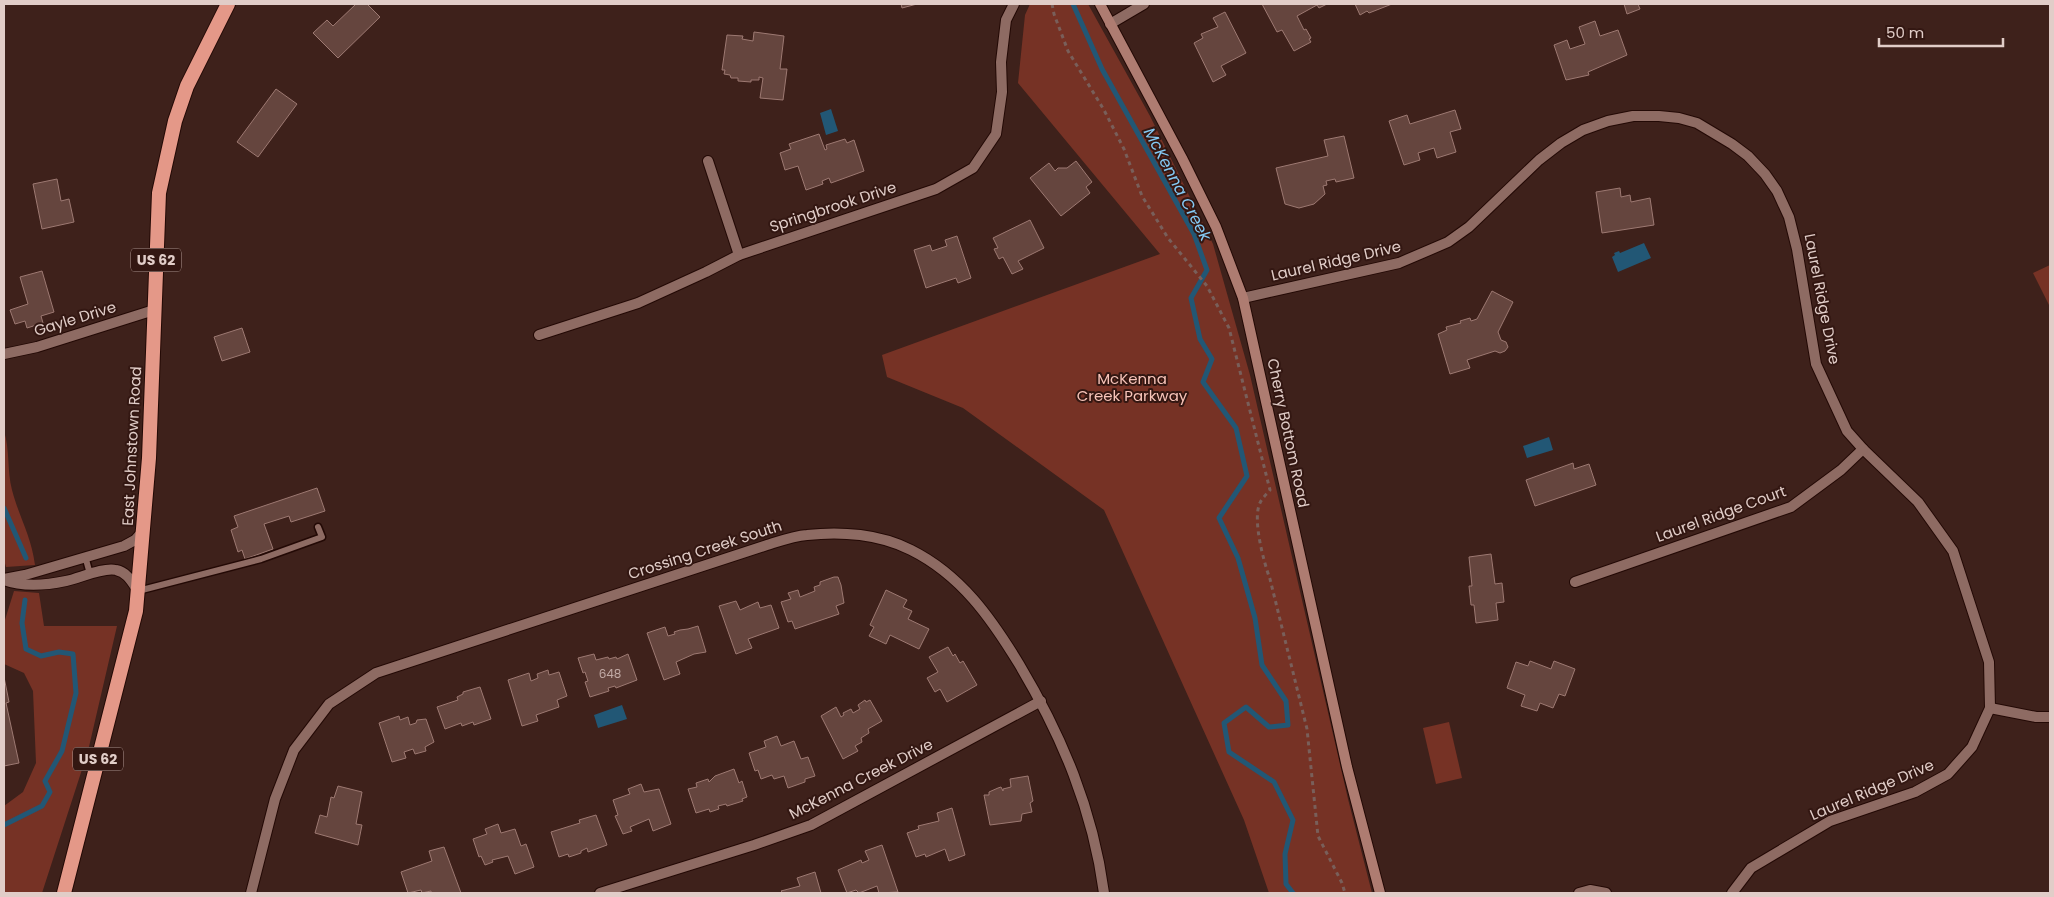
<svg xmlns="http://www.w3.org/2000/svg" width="2054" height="897" viewBox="0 0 2054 897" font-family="Poppins,sans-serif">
<rect width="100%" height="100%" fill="#3e211b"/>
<g fill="#763225">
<path d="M1030 4H1088L1150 116 1213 244 1250 375 1348 799 1372 893H1269L1244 820 1104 510 963 408 887 377 882 355 1160 254 1018 83 1025 15Z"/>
<path d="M2050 265V307L2033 273Z"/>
<path d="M4 431C10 450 7 471 12 490 19 517 31 535 35 565L6 567 4 560Z"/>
<path d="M14 591 39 593 44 626H117L88 751 42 893H4V806L23 792 36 763 33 691 24 673 4 664V623Z"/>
<path d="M1449 722 1462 778 1436 784 1423 728Z"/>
</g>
<g fill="#225775">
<path d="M831 109 838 131 826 135 820 113Z"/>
<path d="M1644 243 1651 258 1618 272 1612 257 1615 255 1614 253 1619 251 1620 253Z"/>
<path d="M1549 437 1553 450 1527 458 1523 446Z"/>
<path d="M622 705 627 719 598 728 594 715Z"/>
</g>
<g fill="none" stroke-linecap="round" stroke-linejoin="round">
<g stroke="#225775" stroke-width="5">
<path d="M1073 4 1102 69 1194 234 1207 270 1191 298 1200 339 1212 359 1203 382 1236 428 1247 476 1219 518 1238 558 1255 618 1262 665 1286 701 1288 725 1269 727 1246 707 1224 723 1229 752 1274 782 1293 820 1285 854 1286 884 1293 893"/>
<path d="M4 508 26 558"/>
<path d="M4 825 42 806 50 792 45 781 62 751 76 693 73 654 59 652 41 656 26 649 22 623 25 600"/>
</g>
</g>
<g fill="#65453e" stroke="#9d7972">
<path d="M356 4H367L380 17 338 58 313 33 327 20 333 26Z"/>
<path d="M901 4H917L902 8Z"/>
<path d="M1262 4H1327L1319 8 1317 5 1297 16 1304 30 1306 29 1311 38 1309 39 1311 42 1294 51 1282 30 1277 32Z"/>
<path d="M1355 4H1392L1369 13 1367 11 1360 15Z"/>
<path d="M1624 4H1638L1640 9 1627 14Z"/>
<path d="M1225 12 1246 53 1221 66 1226 75 1213 82 1194 43 1203 38 1201 34 1218 27 1213 18Z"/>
<path d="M1595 21 1600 36 1618 30 1627 55 1588 72 1589 75 1566 80 1554 45 1567 40 1570 49 1585 44 1579 27Z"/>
<path d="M754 32 784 36 780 69H787L783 100 760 98 763 78 759 77V80H751V82L738 81V78H731L730 75 724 74 725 70H722L727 35 743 36 742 39 753 41Z"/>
<path d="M276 89 297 104 258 157 237 142Z"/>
<path d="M1455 110 1461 129 1450 132 1456 152 1437 158 1434 148 1418 153 1420 160 1404 165 1389 121 1407 115 1410 124Z"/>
<path d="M819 134 825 150 827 149 826 145 845 139 847 143 854 140 864 171 831 183 829 178 822 181 823 184 806 190 798 166 785 170 780 153 791 149 789 144Z"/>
<path d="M1344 136 1354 178 1336 182 1335 179 1326 181 1327 185 1323 186 1325 194 1314 204 1299 208 1285 204 1276 168 1328 156 1324 140Z"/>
<path d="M1076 161 1092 182 1086 187 1090 193 1061 216 1030 178 1049 163 1055 171 1058 168H1067Z"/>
<path d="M57 179 61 201 69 199 74 222 42 229 33 184Z"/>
<path d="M1620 188 1621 197 1630 195 1631 202 1650 198 1654 225 1602 233 1596 192Z"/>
<path d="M1030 220 1044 248 1018 261 1023 269 1012 274 1003 257 999 259 994 249 998 248 993 238Z"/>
<path d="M957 236 971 278 958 283 956 278 926 288 914 250 930 245 932 251 947 246 945 240Z"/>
<path d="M42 271 54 312 41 316 43 323 27 328 25 321 15 324 10 310 28 304 20 277Z"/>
<path d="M1492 291 1513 302 1498 332 1501 340 1506 342 1508 347 1505 351 1500 353 1495 351 1467 360 1470 368 1450 374 1438 334 1447 330 1446 327 1461 323 1460 321 1470 318 1471 321 1477 319Z"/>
<path d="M242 328 250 352 222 361 214 337Z"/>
<path d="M1573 463 1574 469 1589 464 1596 485 1535 506 1526 480Z"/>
<path d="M317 488 325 511 291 522 289 516 264 524 273 549 245 559 242 550 238 552 231 530 238 527 234 516Z"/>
<path d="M1491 554 1495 584 1502 583 1504 602 1496 603 1498 620 1476 623 1474 605H1471L1469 586H1472L1469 557Z"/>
<path d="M834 577H838L841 585 844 603 836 606 839 614 795 629 792 621 788 622 781 602 791 599 788 593 798 590 800 597 815 591 814 587 820 585V582Z"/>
<path d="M886 590 907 600 903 607 912 611 908 619 929 629 919 649 890 635 886 644 869 636 874 627 870 625Z"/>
<path d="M736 601 740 610 758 602 760 608 771 605 779 628 748 639 752 648 736 654 719 606Z"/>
<path d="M698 626 706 652 694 654 676 662 680 674 664 680 647 633 665 627 668 636 675 634 674 632 680 630 688 629Z"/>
<path d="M948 647 953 656 955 654 960 663 963 661 977 685 947 702 940 689 935 692 927 678 938 672 929 657Z"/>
<path d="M594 654 596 660 608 657 609 659 616 657 617 659 628 654 637 680 616 688 615 686 608 688 609 691 590 697 585 682 588 681 585 672 583 673 578 658Z"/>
<path d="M1530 661 1551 669 1554 661 1575 669 1565 696 1559 694 1553 708 1540 703 1537 711 1521 706 1525 695 1507 688 1516 662 1528 666Z"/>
<path d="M548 670 549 675 559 672 567 696 557 700 559 707 536 715 538 721 522 726 508 680 529 673 531 681 538 678 537 674Z"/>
<path d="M4 677 9 702 6 703 19 763 4 766Z"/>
<path d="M480 687 491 719 474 725 473 722 462 726 461 723 445 729 437 707 458 700 457 697 463 694V692Z"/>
<path d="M865 700 866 702 870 700 882 721 868 729 869 733 861 738 862 742 855 746 858 751 843 759 821 716 836 707 841 717 844 715 843 713 851 709 853 713 860 709 858 705Z"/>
<path d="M399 716 400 720 408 717 410 725 416 723 417 720 426 719 434 742 425 747 426 751 415 754 413 749 404 752 406 758 392 762 379 723Z"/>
<path d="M777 736 781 746 794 741 801 759 808 757 815 776 805 779V782L788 788 784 776 774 779 772 775 761 779 758 770 755 771 749 753 766 747 764 741Z"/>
<path d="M734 769 739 783 742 781 747 797 742 799 743 801 727 806 726 804 718 806 719 809 710 812 709 809 696 813 688 789 697 787 696 783 708 779 709 782 715 776Z"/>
<path d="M1028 776 1033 801 1030 803 1032 812 1022 814 1021 821 990 825 984 795H989V792L998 788 1001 787 1003 791V789L1011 787 1010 779Z"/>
<path d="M641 784 644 792 659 789 671 824 653 831 649 819 630 827 632 831 623 834 615 816 618 815 613 800 630 794 628 789Z"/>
<path d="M338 786 362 792 356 824 362 825 358 845 315 833 320 815 327 817 331 797 334 798Z"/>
<path d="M952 808 965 855 949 861 945 849 926 857 925 854 916 857 907 833 919 829 918 826 939 821 937 813Z"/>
<path d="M596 815 607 845 588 852 587 848 581 851V853L569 857 568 854 559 857 551 832 580 823 579 820Z"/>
<path d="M498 824 501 833 515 829 521 846 526 844 534 867 515 874 508 856 492 860 493 862 485 865 481 856 479 857 473 839 487 834 485 829Z"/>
<path d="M882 845 898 892 879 893 877 886 859 893 856 890 847 893 838 870 861 860 862 863 869 860 865 851Z"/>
<path d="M444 847 461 893H431V891L422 893 421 890 408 893 401 872 432 861 429 851Z"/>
<path d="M815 872 821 893H783L781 891 800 886 797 878Z"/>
</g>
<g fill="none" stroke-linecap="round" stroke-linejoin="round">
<g stroke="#230905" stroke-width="9">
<g id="service">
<path d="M85 556 90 574"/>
<path d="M138 591 261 559 322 537 318 527"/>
</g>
</g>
<g stroke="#230905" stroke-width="12">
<g id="minor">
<path d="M1110 24 1144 4"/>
<path d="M708 161 739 255"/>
<path d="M1243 298 1399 263 1448 242 1469 227 1539 160 1561 143 1583 130 1608 121 1633 116H1659L1679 118 1697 123 1732 144 1748 156 1765 174 1777 191 1789 217 1797 249 1816 364 1847 431 1863 449 1918 502 1953 551 1989 662 1990 708 1972 747 1948 774 1915 792 1830 821 1751 868 1732 893"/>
<path d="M539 335 638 303 706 272 739 255 936 189 973 168 996 134 1002 92 1001 62 1006 20 1014 4"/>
<path d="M4 354 37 347 154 310"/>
<path d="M4 579 25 575 124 546 135 540 143 531"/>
<path d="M4 580C23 587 47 585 66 581 80 578 103 567 116 570 127 572 132 582 138 591"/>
<path d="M1575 582 1791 507 1841 470 1863 449"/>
<path d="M1990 708 2036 717H2050"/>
<path d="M251 893 275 799 294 750 329 704 376 673 767 545C780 541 794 536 807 535 841 531 880 534 911 550 961 575 991 618 1019 664 1062 736 1093 810 1104 893"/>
<path d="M600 893 754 845 811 825 1041 701"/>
<path d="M1579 893 1590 890 1606 893"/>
</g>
</g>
<g stroke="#230905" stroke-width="12">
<path id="secondary" d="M1100 4 1182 158 1216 227 1243 298 1347 767 1380 893"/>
</g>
<g stroke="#230905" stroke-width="16">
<path id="trunk" d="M64 893 136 611 149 458 159 193 175 121 187 86 228 4"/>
</g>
<path stroke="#795f5a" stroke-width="3" stroke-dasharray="4 4" stroke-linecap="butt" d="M1052 4 1054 14 1068 51 1104 110 1124 149 1142 196 1168 238 1207 286 1229 328 1270 490C1267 494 1262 498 1260 503 1252 519 1264 563 1270 579L1307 729 1318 836 1342 883 1345 893"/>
<use href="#service" stroke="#8e6b63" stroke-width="6"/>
<use href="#minor" stroke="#8e6b63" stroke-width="10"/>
<use href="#secondary" stroke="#ae7c71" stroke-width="10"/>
<use href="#trunk" stroke="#e49888" stroke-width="14"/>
</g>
<g text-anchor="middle" stroke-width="4" stroke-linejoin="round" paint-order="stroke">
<g font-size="12" fill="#c2aba6">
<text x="610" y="678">648</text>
</g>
<g fill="#331712" stroke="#ad9691" stroke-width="1">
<rect x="131" y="248.5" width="50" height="23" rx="4"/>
<rect x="73" y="747.5" width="50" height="23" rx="4"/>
</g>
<g font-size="14" font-weight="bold" fill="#e1cdc8">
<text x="156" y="265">US 62</text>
<text x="98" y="764">US 62</text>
</g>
<g font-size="15" fill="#e1cdc8" stroke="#331712">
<text transform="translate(833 207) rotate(-18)" y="5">Springbrook Drive</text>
<text transform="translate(1336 261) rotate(-13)" y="5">Laurel Ridge Drive</text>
<text transform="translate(1822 299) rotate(79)" y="5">Laurel Ridge Drive</text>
<text transform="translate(75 319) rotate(-17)" y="5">Gayle Drive</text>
<text transform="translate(1288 433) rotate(78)" y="5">Cherry Bottom Road</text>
<text transform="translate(132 446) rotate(-87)" y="5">East Johnstown Road</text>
<text transform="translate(1721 514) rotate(-20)" y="5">Laurel Ridge Court</text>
<text transform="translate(705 550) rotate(-18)" y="5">Crossing Creek South</text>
<text transform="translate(861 779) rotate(-27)" y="5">McKenna Creek Drive</text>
<text transform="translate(1872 790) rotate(-23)" y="5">Laurel Ridge Drive</text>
</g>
<g font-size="15" fill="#f8c4b9" stroke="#331712">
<text x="1132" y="384">McKenna<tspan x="1132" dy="17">Creek Parkway</tspan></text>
</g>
<g font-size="16" font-style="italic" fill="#84c9f4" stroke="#331712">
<text transform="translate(1178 184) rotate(62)" y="6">McKenna Creek</text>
</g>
</g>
<rect width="2054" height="897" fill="none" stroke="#e1cdc8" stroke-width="10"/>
<path d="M1879 38v8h124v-8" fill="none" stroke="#e1cdc8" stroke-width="2.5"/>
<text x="1886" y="38" font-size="15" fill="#e1cdc8" stroke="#331712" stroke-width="4" paint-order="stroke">50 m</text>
</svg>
